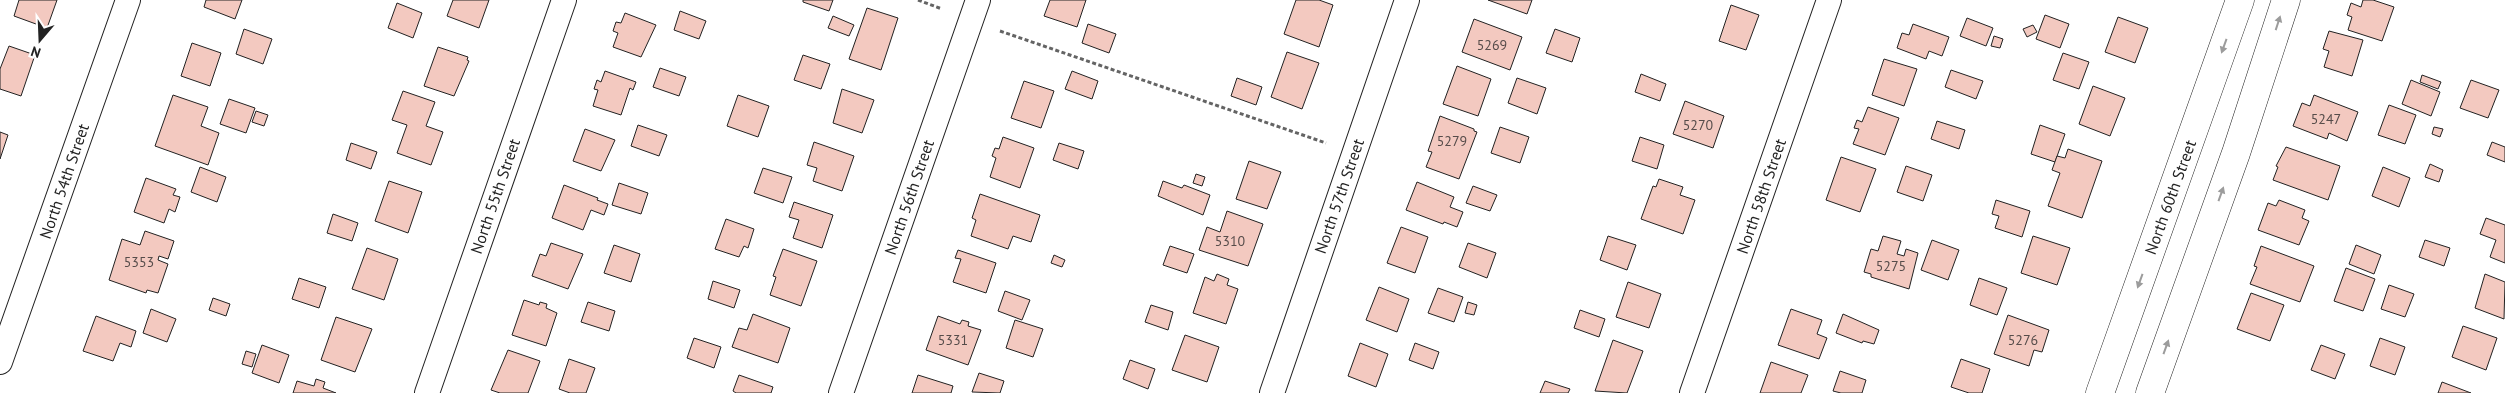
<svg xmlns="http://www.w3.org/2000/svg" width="2505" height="393" viewBox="0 0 2505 393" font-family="'PT Sans',sans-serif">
<rect width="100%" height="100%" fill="#fff"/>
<g fill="#f3c9c0" stroke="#222">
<path d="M19 0H57L47 28 14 16Z"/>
<path d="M206 0H242L235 19 204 7Z"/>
<path d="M453 0H489L479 28 447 16Z"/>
<path d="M803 0H833L829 11 803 2Z"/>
<path d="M1050 0H1086L1077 27 1044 16Z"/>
<path d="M1296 0H1319L1333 5 1319 47 1284 34Z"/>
<path d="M1488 0H1532L1527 14Z"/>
<path d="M2363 0H2373L2394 7 2382 41 2348 30 2352 17 2347 15 2351 3 2361 7Z"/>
<path d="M397 3 422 13 413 38 388 28Z"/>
<path d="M1731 5 1759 15 1746 50 1719 41Z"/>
<path d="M867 8 898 18 881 70 849 59Z"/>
<path d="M680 11 706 21 699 39 674 30Z"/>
<path d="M625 13 656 25 641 57 613 47 618 33 613 31 616 22 621 23Z"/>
<path d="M2045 15 2069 24 2060 48 2036 39Z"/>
<path d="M833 16 854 25 849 36 828 28Z"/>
<path d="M2118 17 2148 28 2135 63 2105 52Z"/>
<path d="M1967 18 1993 28 1986 46 1960 36Z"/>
<path d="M1474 19 1522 37 1510 70 1462 52Z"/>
<path d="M1088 24 1116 34 1109 53 1082 43Z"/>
<path d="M1913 24 1949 37 1942 56 1929 51 1926 59 1897 48 1902 33 1909 35Z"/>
<path d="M2033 25 2037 32 2027 37 2023 29Z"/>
<path d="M244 29 272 39 263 64 236 54Z"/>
<path d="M1555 29 1580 38 1572 62 1546 53Z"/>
<path d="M2329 31 2363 40 2352 76 2324 67 2329 51 2323 49Z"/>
<path d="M1994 36 2003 39 2000 48 1991 46Z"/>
<path d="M192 43 221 53 210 86 181 76Z"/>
<path d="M9 46 35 55 21 96 0 89V69Z"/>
<path d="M438 47 468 57 467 60 469 61 454 96 424 86Z"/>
<path d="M1287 52 1319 63 1302 109 1271 97Z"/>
<path d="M2063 53 2089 62 2079 89 2053 80Z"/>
<path d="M803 55 830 64 821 89 794 80Z"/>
<path d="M1884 59 1917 69 1904 106 1872 95Z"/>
<path d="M1457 66 1491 79 1478 116 1443 104Z"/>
<path d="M660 68 686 77 679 96 653 87Z"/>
<path d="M1951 70 1983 81 1976 99 1945 87Z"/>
<path d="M605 71 636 82 633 90 630 88 621 115 593 106 598 90 594 89 597 80 601 82Z"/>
<path d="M1072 71 1098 81 1092 99 1065 89Z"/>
<path d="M1641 74 1666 84 1660 101 1635 92Z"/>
<path d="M2422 75 2441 82 2438 89 2420 82Z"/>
<path d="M1237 78 1262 87 1256 105 1231 96Z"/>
<path d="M1517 78 1546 88 1537 114 1508 103Z"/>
<path d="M2411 80 2440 92 2431 116 2402 104Z"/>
<path d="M2471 80 2499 90 2488 118 2460 108Z"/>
<path d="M1024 81 1054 91 1041 128 1011 118Z"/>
<path d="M2093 86 2125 98 2110 136 2079 124Z"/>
<path d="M842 89 874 100 862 133 833 123Z"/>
<path d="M403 91 435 102 426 126 443 132 431 165 397 153 407 125 392 120Z"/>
<path d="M173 95 208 107 201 126 219 133 208 165 155 146Z"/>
<path d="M738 95 769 106 758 137 727 126Z"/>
<path d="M2314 95 2358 112 2347 141 2329 133 2327 139 2293 126 2302 103 2310 106Z"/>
<path d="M229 99 255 108 246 133 220 124Z"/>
<path d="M1685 101 1724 116 1713 148 1673 134Z"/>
<path d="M2389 105 2416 115 2405 144 2378 135Z"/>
<path d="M1868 107 1899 118 1885 155 1853 144 1859 129 1854 128 1857 120 1862 122Z"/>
<path d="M256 111 268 115 264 126 252 122Z"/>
<path d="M1440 116 1474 129V131L1477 132 1459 179 1426 167 1432 152 1428 151Z"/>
<path d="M1937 121 1965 130 1959 149 1931 139Z"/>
<path d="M638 125 667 135 659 156 631 146Z"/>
<path d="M2040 125 2065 134 2055 162 2031 154Z"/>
<path d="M1500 127 1529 137 1520 163 1491 153Z"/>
<path d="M2434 127 2443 129 2440 137 2432 134Z"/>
<path d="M585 129 615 140 601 171 573 161Z"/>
<path d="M0 132 8 135 0 159Z"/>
<path d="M1003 137 1034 148 1020 188 990 177 996 158 992 156 995 148 999 149Z"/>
<path d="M1640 137 1664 145 1657 169 1632 161Z"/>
<path d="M814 142 854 156 842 191 813 181 817 168 807 165Z"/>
<path d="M2492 142 2505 147V162L2487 155Z"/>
<path d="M351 143 377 152 371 169 346 160Z"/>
<path d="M1059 143 1084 151 1078 169 1053 160Z"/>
<path d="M2286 147 2340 166 2328 200 2273 180 2278 167 2276 166Z"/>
<path d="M2068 149 2102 161 2082 218 2048 206 2060 173 2052 170 2057 156 2065 158Z"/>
<path d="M1841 157 1876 169 1860 212 1826 200Z"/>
<path d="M1249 161 1281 172 1267 209 1236 199Z"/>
<path d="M2430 164 2443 170 2439 182 2425 177Z"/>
<path d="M1906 166 1932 175 1923 201 1897 192Z"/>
<path d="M200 167 226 177 217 202 191 192Z"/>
<path d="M2383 167 2410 178 2399 207 2372 196Z"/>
<path d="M763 168 792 177 783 203 754 193Z"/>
<path d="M1196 174 1205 177 1202 186 1193 183Z"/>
<path d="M146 178 176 189 173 195 180 197 175 212 169 209 164 223 134 212Z"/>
<path d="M1659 179 1683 187 1680 195 1695 200 1683 234 1641 219 1653 186 1656 187Z"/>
<path d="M389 181 422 192 408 233 375 221Z"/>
<path d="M1163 181 1182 188 1184 185 1210 195 1203 215 1158 196Z"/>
<path d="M1417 182 1454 197 1450 207 1463 212 1457 227 1444 222 1443 224 1406 210Z"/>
<path d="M619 183 648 193 641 214 612 205Z"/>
<path d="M564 185 598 198 597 200 608 204 604 215 591 210 583 230 552 218Z"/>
<path d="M1473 186 1497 195 1490 211 1466 203Z"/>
<path d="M980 194 1040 215 1031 242 1013 236 1008 249 971 236 976 220 972 218Z"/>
<path d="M1996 200 2030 211 2022 237 1995 228 1999 216 1992 214Z"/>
<path d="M2279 200 2305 210 2302 218 2309 221 2299 245 2258 230 2268 203 2276 206Z"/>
<path d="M794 202 833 215 822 248 793 238 799 220 789 217Z"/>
<path d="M1227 211 1263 224 1248 266 1199 250 1207 227 1220 232Z"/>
<path d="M333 214 358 223 352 241 327 233Z"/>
<path d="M2486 218 2505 225V263L2490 257 2496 240 2480 234Z"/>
<path d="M726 219 754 229 748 248 744 246 739 257 715 249Z"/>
<path d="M1401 227 1428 237 1415 273 1387 263Z"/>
<path d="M145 231 174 241 168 259 159 256 158 260 168 264 158 293 147 290 146 293 109 280 122 239 140 245Z"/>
<path d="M1608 236 1636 245 1627 270 1600 260Z"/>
<path d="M1883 236 1901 241 1897 254 1904 256 1906 249 1918 253 1909 289 1871 277V274L1864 272 1871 249 1878 251Z"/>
<path d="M2033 236 2070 248 2057 285 2021 273Z"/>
<path d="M1932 240 1959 250 1948 280 1921 270Z"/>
<path d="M2425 240 2450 248 2444 266 2419 257Z"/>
<path d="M551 243 583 254 568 289 532 276 540 254 546 256Z"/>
<path d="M1468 243 1496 253 1487 278 1459 267Z"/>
<path d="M614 245 640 254 631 282 604 273Z"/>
<path d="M2356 245 2381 255 2374 274 2349 264Z"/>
<path d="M1170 246 1194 254 1187 273 1163 265Z"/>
<path d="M2261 246 2314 266 2300 302 2250 284 2257 267 2254 266Z"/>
<path d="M367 248 398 259 384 300 352 289Z"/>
<path d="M783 249 817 261 801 306 770 295 776 277 773 276Z"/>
<path d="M958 250 996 263 986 293 953 282 961 259 955 258Z"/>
<path d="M1054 255 1065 260 1062 267 1051 263Z"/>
<path d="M2346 268 2375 279 2363 311 2334 301Z"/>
<path d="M1217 274 1229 279 1227 285 1238 289 1226 324 1193 313 1205 277 1214 281Z"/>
<path d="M2485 274 2505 282 2504 319 2475 308Z"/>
<path d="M299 278 326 287 319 308 292 299Z"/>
<path d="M1979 278 2007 288 1997 315 1970 305Z"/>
<path d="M713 281 740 290 734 308 708 299Z"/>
<path d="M1628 282 1661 294 1649 328 1616 317Z"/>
<path d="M2389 285 2414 294 2405 317 2381 309Z"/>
<path d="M1379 287 1409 299 1397 332 1366 320Z"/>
<path d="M1438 288 1463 297 1454 322 1428 313Z"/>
<path d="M1005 291 1030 300 1022 320 998 311Z"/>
<path d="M2251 293 2284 305 2270 341 2237 329Z"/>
<path d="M213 298 230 304 226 316 209 310Z"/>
<path d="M524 300 539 305 540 302 547 304 546 308 557 313 546 346 512 335Z"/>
<path d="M588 302 615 311 609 331 581 322Z"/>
<path d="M1468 302 1477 305 1474 315 1465 313Z"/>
<path d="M1151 305 1173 312 1168 330 1145 322Z"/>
<path d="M151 309 176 319 167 342 143 333Z"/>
<path d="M1791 309 1822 320 1817 334 1827 338 1819 359 1778 345Z"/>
<path d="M1580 310 1605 319 1599 337 1574 328Z"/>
<path d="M753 314 790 328 778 363 732 347 739 328 747 330Z"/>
<path d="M1843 314 1879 330 1874 344 1863 341 1862 343 1836 333Z"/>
<path d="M2008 315 2049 330 2042 352 2034 350 2029 366 1994 354Z"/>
<path d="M96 316 136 331 131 347 120 343 113 361 83 351Z"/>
<path d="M938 316 960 324 962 320 969 322 968 326 981 330 968 365 926 350Z"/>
<path d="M336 317 372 329 355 372 321 360Z"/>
<path d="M1015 320 1043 329 1033 357 1006 348Z"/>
<path d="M2463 326 2497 338 2486 370 2452 357Z"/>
<path d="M1185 335 1219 347 1207 382 1172 370Z"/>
<path d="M694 338 721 347 714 368 687 358Z"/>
<path d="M2380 338 2405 347 2395 375 2370 366Z"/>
<path d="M1613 340 1643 351 1627 393 1595 391Z"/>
<path d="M1360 343 1388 354 1376 387 1348 376Z"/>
<path d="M1415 343 1439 352 1433 369 1409 360Z"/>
<path d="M262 345 289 355 279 383 252 373Z"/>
<path d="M2321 345 2345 354 2335 379 2311 370Z"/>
<path d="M508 350 540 361 528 393H500L491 390Z"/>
<path d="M246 351 256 354 252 367 242 364Z"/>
<path d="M569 359 595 368 586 393H570L559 389Z"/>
<path d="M1961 359 1990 369 1982 393H1969L1951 387Z"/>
<path d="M1130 360 1155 369 1148 389 1123 379Z"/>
<path d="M1771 362 1808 375 1801 393H1760Z"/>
<path d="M1840 371 1866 380 1862 393H1841L1833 391Z"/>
<path d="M979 373 1004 381 1000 393 972 392Z"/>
<path d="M739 375 773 387 771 393H736L733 391Z"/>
<path d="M918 375 953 386 951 393H912Z"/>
<path d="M316 379 325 382 323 388 336 393H293L297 381 314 386Z"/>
<path d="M1545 381 1570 389 1568 393H1540Z"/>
<path d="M2442 382 2471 393H2438Z"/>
</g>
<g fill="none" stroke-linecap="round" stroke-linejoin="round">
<g stroke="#222" stroke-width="26">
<g id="minor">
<path d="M0 362 128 0"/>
<path d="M427 393 564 0"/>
<path d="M841 393 978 0"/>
<path d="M1272 393 1407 0"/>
<path d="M1692 393 1829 0"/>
</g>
</g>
<g stroke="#222" stroke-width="29">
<g id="secondary">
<path d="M2100 393 2240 0"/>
<path d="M2150 393 2236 153 2286 0"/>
</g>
</g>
<g stroke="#646464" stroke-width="3" stroke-dasharray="4 2.5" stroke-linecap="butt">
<path d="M918 0 942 9"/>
<path d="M1000 31 1326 143"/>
</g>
<use href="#minor" stroke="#fff" stroke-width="24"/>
<use href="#secondary" stroke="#fff" stroke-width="28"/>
</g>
<defs><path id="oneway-solid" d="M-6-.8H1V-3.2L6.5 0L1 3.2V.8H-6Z" transform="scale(1.25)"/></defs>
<g fill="#9c9c9c">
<use href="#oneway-solid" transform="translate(2278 23) rotate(-72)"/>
<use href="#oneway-solid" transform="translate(2224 46) rotate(110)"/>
<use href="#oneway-solid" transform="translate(2221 194) rotate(-70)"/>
<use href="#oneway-solid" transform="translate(2140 281) rotate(110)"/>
<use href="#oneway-solid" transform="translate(2166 347) rotate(-70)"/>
</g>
<g text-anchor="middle" stroke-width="4" stroke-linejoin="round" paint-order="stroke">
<g font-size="14" fill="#564c4a">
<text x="1492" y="50">5269</text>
<text x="2326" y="124">5247</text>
<text x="1698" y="130">5270</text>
<text x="1452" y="146">5279</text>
<text x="1230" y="246">5310</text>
<text x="139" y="267">5353</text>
<text x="1891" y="271">5275</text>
<text x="953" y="345">5331</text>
<text x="2023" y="345">5276</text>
</g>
<g font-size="16" fill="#222" stroke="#fff">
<text transform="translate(64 181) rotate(-71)" y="6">North 54th Street</text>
<text transform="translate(495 196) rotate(-71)" y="6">North 55th Street</text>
<text transform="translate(1339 196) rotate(-71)" y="6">North 57th Street</text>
<text transform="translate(1761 196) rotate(-71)" y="6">North 58th Street</text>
<text transform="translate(909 197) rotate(-71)" y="6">North 56th Street</text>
<text transform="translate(2170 197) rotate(-70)" y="6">North 60th Street</text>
</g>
</g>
<g transform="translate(40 40) rotate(199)" stroke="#ffffff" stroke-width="4" paint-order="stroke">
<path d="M0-4L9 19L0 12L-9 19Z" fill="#222222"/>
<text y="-8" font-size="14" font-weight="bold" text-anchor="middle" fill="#222222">N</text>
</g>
</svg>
